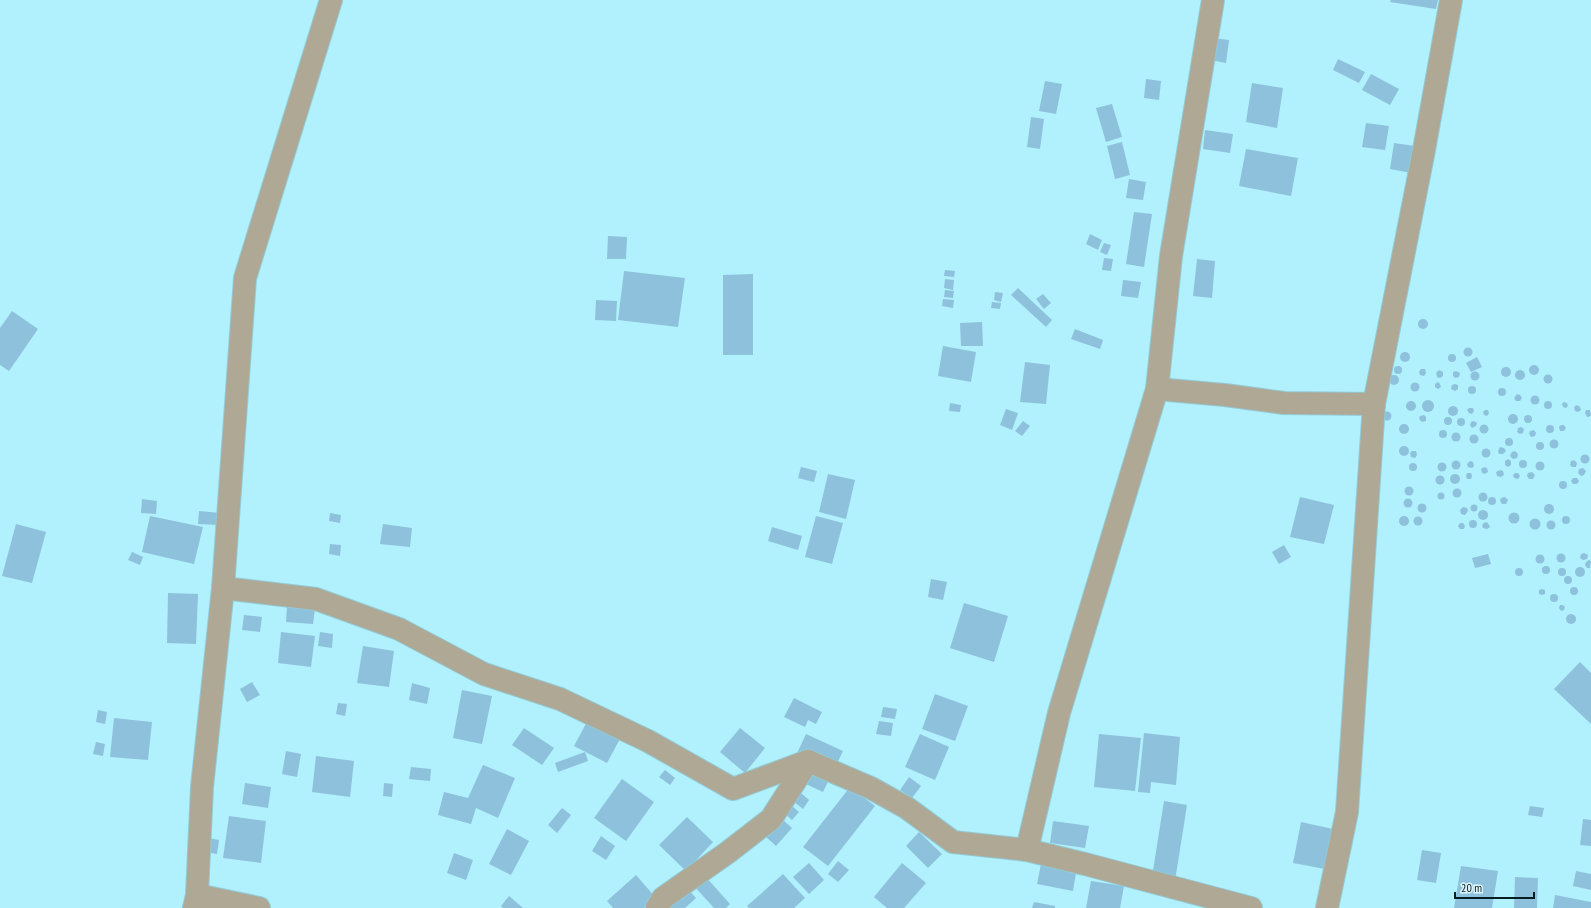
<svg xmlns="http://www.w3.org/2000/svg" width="1591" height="908" viewBox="0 0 1591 908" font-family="'PT Sans Narrow',sans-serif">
<rect width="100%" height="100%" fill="#b1f0fd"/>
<g fill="#8ec1dc">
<path d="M1391 0H1438L1436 9 1390 2Z"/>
<path d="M1213 38 1229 40 1226 63 1210 60Z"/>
<path d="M1338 59 1365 72 1359 83 1333 70Z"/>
<path d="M1371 74 1399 89 1390 105 1362 90Z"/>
<path d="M1146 79 1161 81 1159 100 1144 98Z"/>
<path d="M1045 81 1062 84 1056 114 1039 111Z"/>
<path d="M1252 83 1283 88 1277 128 1246 122Z"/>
<path d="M1112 104 1122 137 1106 142 1096 108Z"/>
<path d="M1031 117 1044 119 1040 149 1027 147Z"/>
<path d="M1366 123 1389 126 1385 150 1362 147Z"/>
<path d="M1205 130 1233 134 1230 153 1203 149Z"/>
<path d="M1122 142 1130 175 1115 179 1107 146Z"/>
<path d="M1394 143 1415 146 1411 173 1390 169Z"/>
<path d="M1246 149 1298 158 1291 196 1239 186Z"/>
<path d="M1129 179 1146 182 1143 200 1126 198Z"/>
<path d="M1134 212 1152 214 1144 267 1126 264Z"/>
<path d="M1090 234 1102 240 1098 250 1086 244Z"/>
<path d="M608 236 627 237 626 259H607Z"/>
<path d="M1104 243 1111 245 1107 255 1100 252Z"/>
<path d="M1104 258 1113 259 1111 271 1102 270Z"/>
<path d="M1197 259 1215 261 1212 298 1193 296Z"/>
<path d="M945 270 955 271 954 277 944 276Z"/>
<path d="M624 271 685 278 678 327 618 320Z"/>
<path d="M753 274V355H723V275Z"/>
<path d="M945 279 954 280 953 290 944 288Z"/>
<path d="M1123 280 1141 282 1138 298 1121 296Z"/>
<path d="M1018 288 1052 320 1046 327 1011 295Z"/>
<path d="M945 290 954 291 953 298 944 297Z"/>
<path d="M995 292 1003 293 1001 302 994 300Z"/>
<path d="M1043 294 1051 303 1044 309 1036 299Z"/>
<path d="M943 299 954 300 953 308 942 306Z"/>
<path d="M596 300 617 301 616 321 595 320Z"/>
<path d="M992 302 1001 303 1000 309 991 308Z"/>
<path d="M12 311 38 329 9 371 0 365V328Z"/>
<circle cx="1423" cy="324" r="5"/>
<path d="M982 322 983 346H961L960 323Z"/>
<path d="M1075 329 1103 340 1100 349 1071 339Z"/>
<path d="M943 346 976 352 971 382 938 376Z"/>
<circle cx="1468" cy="352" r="4.5"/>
<circle cx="1405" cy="357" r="5"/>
<circle cx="1452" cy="358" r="4"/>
<path d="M1477 357 1482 367 1471 372 1466 363Z"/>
<path d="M1025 362 1050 365 1046 404 1020 402Z"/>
<circle cx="1534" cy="370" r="5"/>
<circle cx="1398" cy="370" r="4"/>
<circle cx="1506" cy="372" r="5"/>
<path d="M1421 369H1425L1426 373 1424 376 1420 375 1419 372Z"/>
<path d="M1439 370 1443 372V376L1440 378 1437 377 1436 373Z"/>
<circle cx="1520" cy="375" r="5"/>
<path d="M1456 371 1460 373 1459 377 1455 378 1453 376V372Z"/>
<circle cx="1475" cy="376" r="4.5"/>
<circle cx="1548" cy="379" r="4.5"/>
<circle cx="1394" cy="380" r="5"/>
<path d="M1438 382 1440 384 1441 387 1438 389 1435 387V384Z"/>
<circle cx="1415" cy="387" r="4.5"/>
<path d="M1455 384 1458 385V389L1455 391 1451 389 1452 385Z"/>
<circle cx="1472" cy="390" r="4"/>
<circle cx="1502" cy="392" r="4"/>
<path d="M1517 394 1520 395 1522 398 1520 401H1516L1514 398Z"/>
<circle cx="1535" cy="400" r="4.5"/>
<circle cx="1428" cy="406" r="6"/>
<circle cx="1548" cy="405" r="4"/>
<circle cx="1411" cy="406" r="5"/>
<path d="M1564 402 1567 403 1568 406 1566 408 1563 407 1562 404Z"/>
<path d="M950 403 961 405 960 412 949 411Z"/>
<path d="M1577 405 1580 407 1581 410 1578 412 1575 411 1574 407Z"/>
<circle cx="1453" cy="411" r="5"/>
<path d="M1469 408H1473L1474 411 1472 414 1469 413 1467 410Z"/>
<path d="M1006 409 1018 413 1012 430 1000 425Z"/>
<path d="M1485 410H1488L1489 413 1487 416 1484 415 1483 412Z"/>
<path d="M1586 410H1590L1591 416 1587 417 1585 413Z"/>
<circle cx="1387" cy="416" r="4.5"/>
<circle cx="1513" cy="419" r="5"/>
<circle cx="1528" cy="419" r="4"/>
<path d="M1424 415 1426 417V421L1422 422 1419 419 1420 416Z"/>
<circle cx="1448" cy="421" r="4"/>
<circle cx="1461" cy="422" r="4"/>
<path d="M1023 421 1030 426 1022 436 1015 431Z"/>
<path d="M1474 421 1477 423 1476 426 1472 428 1470 425 1471 422Z"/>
<circle cx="1404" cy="429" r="5"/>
<circle cx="1484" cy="429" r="4.5"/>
<path d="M1561 425H1564L1566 428 1564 431H1560L1559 427Z"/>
<circle cx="1550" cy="429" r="4"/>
<path d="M1521 427 1524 429 1523 433 1520 434 1517 432 1518 428Z"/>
<path d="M1534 430 1536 433 1535 436 1531 437 1529 434 1530 431Z"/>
<circle cx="1443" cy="434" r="4"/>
<circle cx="1456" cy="437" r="4.5"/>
<circle cx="1474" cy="439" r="4.5"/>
<circle cx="1509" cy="442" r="4"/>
<circle cx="1554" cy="444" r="4.5"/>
<circle cx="1540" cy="446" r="4"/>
<circle cx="1404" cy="451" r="5"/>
<path d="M1500 447 1504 448 1506 451 1503 454H1499L1498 451Z"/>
<circle cx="1486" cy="453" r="4.5"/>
<path d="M1412 451H1416L1417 455 1415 458 1411 457 1410 453Z"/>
<path d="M1515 451 1518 454 1517 458 1513 459 1510 456 1512 452Z"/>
<circle cx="1585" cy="459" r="4.5"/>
<path d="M1508 459 1511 461V465L1508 467 1505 465V461Z"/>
<path d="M1574 460 1577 463 1576 467H1572L1570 465 1571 461Z"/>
<circle cx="1523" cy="464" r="4"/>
<circle cx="1456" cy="465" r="4.5"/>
<path d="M1470 461 1473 462 1474 466 1472 468 1468 467 1467 464Z"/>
<circle cx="1540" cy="466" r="4.5"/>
<circle cx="1442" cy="467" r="4.5"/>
<circle cx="1413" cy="467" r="4"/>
<path d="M801 467 817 471 814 482 798 478Z"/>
<path d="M1484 467 1487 468 1488 472 1485 474 1482 473 1481 469Z"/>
<path d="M1583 468 1586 471 1584 475 1581 476 1578 473 1579 469Z"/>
<path d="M1500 470 1503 471 1504 475 1501 477 1497 476 1496 472Z"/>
<path d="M1532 472 1535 475 1533 479H1529L1527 476 1528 473Z"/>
<path d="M1467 473H1471L1472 476 1471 479H1467L1466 476Z"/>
<path d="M1515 473H1518L1520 476 1518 479 1514 478 1513 475Z"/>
<path d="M828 474 855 480 846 519 819 512Z"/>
<circle cx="1455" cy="479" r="5"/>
<circle cx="1440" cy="480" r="4.5"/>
<path d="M1573 478H1577L1579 481 1577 484H1573L1571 481Z"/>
<circle cx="1563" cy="485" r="4"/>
<circle cx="1409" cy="491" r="4.5"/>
<circle cx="1457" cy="493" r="4.5"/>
<circle cx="1441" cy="496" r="3.5"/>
<circle cx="1483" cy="497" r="4.5"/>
<path d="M1300 497 1334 505 1324 544 1290 537Z"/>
<path d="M1505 497 1508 500 1506 504H1502L1500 501 1501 498Z"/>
<circle cx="1492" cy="501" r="4"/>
<circle cx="1408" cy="503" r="4.5"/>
<path d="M142 499 157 501 156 514 141 513Z"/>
<circle cx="1422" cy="508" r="4.5"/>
<circle cx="1549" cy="509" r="5"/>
<circle cx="1474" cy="508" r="3.5"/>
<path d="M1463 507 1467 508 1468 511 1465 515 1461 514 1460 510Z"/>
<circle cx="1483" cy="515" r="5"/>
<path d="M199 511 220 513 219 525 198 524Z"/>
<circle cx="1514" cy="518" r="5.5"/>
<path d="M330 513 341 515 340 523 329 521Z"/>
<circle cx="1404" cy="521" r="5"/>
<path d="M150 516 203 527 194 564 142 552Z"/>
<path d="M816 516 843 523 832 564 805 557Z"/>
<circle cx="1566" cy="520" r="4"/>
<circle cx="1418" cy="521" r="4.5"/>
<circle cx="1535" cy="524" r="5.5"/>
<circle cx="1473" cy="524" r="4"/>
<circle cx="1551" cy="525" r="4.5"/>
<path d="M1485 522 1488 523 1490 527 1487 529 1483 528 1482 525Z"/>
<path d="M1460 523H1463L1465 526 1464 529H1460L1458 526Z"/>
<path d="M16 524 46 532 32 583 2 576Z"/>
<path d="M383 524 412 528 410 547 380 544Z"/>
<path d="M772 527 802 536 798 550 768 541Z"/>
<path d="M330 544 341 545 340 556 329 554Z"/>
<path d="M1284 545 1291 557 1279 564 1272 552Z"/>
<path d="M132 552 143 557 140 565 128 560Z"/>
<path d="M1584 553 1588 555 1587 559 1583 560 1580 558 1581 554Z"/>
<circle cx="1561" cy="558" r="4.5"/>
<path d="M1488 554 1491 564 1475 568 1472 558Z"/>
<circle cx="1540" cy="559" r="4.5"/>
<path d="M1589 560 1591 561 1590 568H1587L1585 565 1586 562Z"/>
<circle cx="1546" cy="570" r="4"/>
<circle cx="1580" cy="572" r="5"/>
<circle cx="1562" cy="572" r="4"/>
<circle cx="1519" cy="572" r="4"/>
<circle cx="1568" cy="580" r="4"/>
<path d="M931 579 947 582 943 600 928 597Z"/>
<circle cx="1574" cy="591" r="4"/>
<path d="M1542 589 1545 590V594L1542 595 1539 594V590Z"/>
<path d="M168 593 198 594 196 644 167 643Z"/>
<circle cx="1554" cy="598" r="4"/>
<path d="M964 603 1008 616 994 662 950 648Z"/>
<path d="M1560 605H1563L1565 607 1564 610 1561 611 1559 608Z"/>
<path d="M287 606 315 608 313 624 286 622Z"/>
<circle cx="1571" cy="619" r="5"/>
<path d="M244 615 262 617 260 632 242 630Z"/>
<path d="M281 632 315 636 311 667 278 663Z"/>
<path d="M320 632 333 634 332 648 318 646Z"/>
<path d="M363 646 394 651 389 687 357 683Z"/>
<path d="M1580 662 1591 673V724L1554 689Z"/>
<path d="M252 682 260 695 247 702 240 689Z"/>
<path d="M412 683 430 688 427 704 409 700Z"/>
<path d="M462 690 492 696 482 744 453 738Z"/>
<path d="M935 694 968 706 955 741 922 729Z"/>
<path d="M794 698 822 712 816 724 808 720 805 727 784 717Z"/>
<path d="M338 703 347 704 345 716 336 714Z"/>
<path d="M883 707 897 709 895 719 881 717Z"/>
<path d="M98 710 107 712 105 724 96 722Z"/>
<path d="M114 718 152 722 148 760 110 757Z"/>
<path d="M589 718 622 735 607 763 574 746Z"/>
<path d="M879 721 893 723 891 736 876 734Z"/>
<path d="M524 728 554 748 542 765 512 745Z"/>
<path d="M740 728 765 748 745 773 720 752Z"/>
<path d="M1144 733 1180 737 1176 785 1151 782 1150 793 1138 792Z"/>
<path d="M806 734 843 751 823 792 787 775Z"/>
<path d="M920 734 949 747 935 780 905 767Z"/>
<path d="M1099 734 1141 738 1135 791 1094 787Z"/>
<path d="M96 742 105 744 103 756 93 754Z"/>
<path d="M286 751 301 754 297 777 282 774Z"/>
<path d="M585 752 588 761 558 772 555 763Z"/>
<path d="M316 756 354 761 350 797 312 792Z"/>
<path d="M483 765 515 778 498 818 476 808 471 824 438 815 444 792 468 798Z"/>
<path d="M411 767 431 769 430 781 409 779Z"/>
<path d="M665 770 675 778 670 785 659 777Z"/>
<path d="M909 777 921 786 912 798 900 790Z"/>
<path d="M622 779 654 802 626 841 594 818Z"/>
<path d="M245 783 271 787 268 808 242 804Z"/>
<path d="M384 783 393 784 392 797 383 796Z"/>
<path d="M850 787 875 806 828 866 803 847Z"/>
<path d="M801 793 809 800 803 809 794 802Z"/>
<path d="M1164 801 1187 805 1175 881 1152 877Z"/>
<path d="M791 805 799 812 792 820 784 813Z"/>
<path d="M1530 806 1544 808 1542 817 1528 815Z"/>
<path d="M562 808 571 815 557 833 548 825Z"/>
<path d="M229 816 266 821 261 863 223 858Z"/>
<path d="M687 817 713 842 686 871 659 845Z"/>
<path d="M780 817 792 828 776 846 765 836Z"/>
<path d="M1583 819 1591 820V846L1580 845Z"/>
<path d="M1053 821 1089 826 1085 848 1050 843Z"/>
<path d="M1301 822 1333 829 1325 869 1293 863Z"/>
<path d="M507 829 529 841 511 875 489 864Z"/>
<path d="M919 832 942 854 928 868 906 846Z"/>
<path d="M601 836 615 846 606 860 592 851Z"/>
<path d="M208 838 219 840 217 854 205 852Z"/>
<path d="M1422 850 1441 853 1436 883 1417 880Z"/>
<path d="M454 853 473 860 466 880 447 873Z"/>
<path d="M1042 859 1077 867 1073 891 1037 884Z"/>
<path d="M838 861 849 870 838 882 828 874Z"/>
<path d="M809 863 824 880 809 894 793 877Z"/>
<path d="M902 863 926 883 904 908H887L874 897Z"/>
<path d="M1461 866 1498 871 1492 908H1454Z"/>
<path d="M1576 871 1591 874V890L1573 886Z"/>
<path d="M783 874 805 898 794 908H749L747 906Z"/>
<path d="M636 875 656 898 644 908H613L607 901Z"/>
<path d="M705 876 730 904 726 908H714L694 886Z"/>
<path d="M1515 877 1538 878 1537 908H1514Z"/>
<path d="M1091 881 1124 886 1120 908H1086Z"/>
<path d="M686 887 696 898 685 908H665Z"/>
<path d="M1555 895 1591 902V908H1553Z"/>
<path d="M509 896 523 908H503L501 906Z"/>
<path d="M1034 902 1055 906V908H1032Z"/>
</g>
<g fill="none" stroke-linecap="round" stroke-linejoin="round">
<g stroke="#92cad5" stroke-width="24">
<g id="minor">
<path d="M1157 389 1225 395 1284 403 1374 404"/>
<path d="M223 588 316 599 399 629 484 674 560 699 648 741 733 789 808 761 871 788 907 808 953 842 1027 850 1085 864 1251 908"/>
<path d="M1027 850 1059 713 1157 389 1171 256 1213 0"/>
<path d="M197 895 259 908"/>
<path d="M194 908 197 895 202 787 223 588 245 278 331 0"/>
<path d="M657 908 663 898 727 853 771 819 808 761"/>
<path d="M1327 908 1347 812 1374 404 1424 150 1451 0"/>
</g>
</g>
<use href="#minor" stroke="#afa894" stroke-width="22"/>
</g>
<path d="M1455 892v6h79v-6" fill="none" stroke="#031d21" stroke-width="2"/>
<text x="1461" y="892" font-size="12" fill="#031d21" stroke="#def6fb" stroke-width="3" paint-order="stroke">20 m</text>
</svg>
